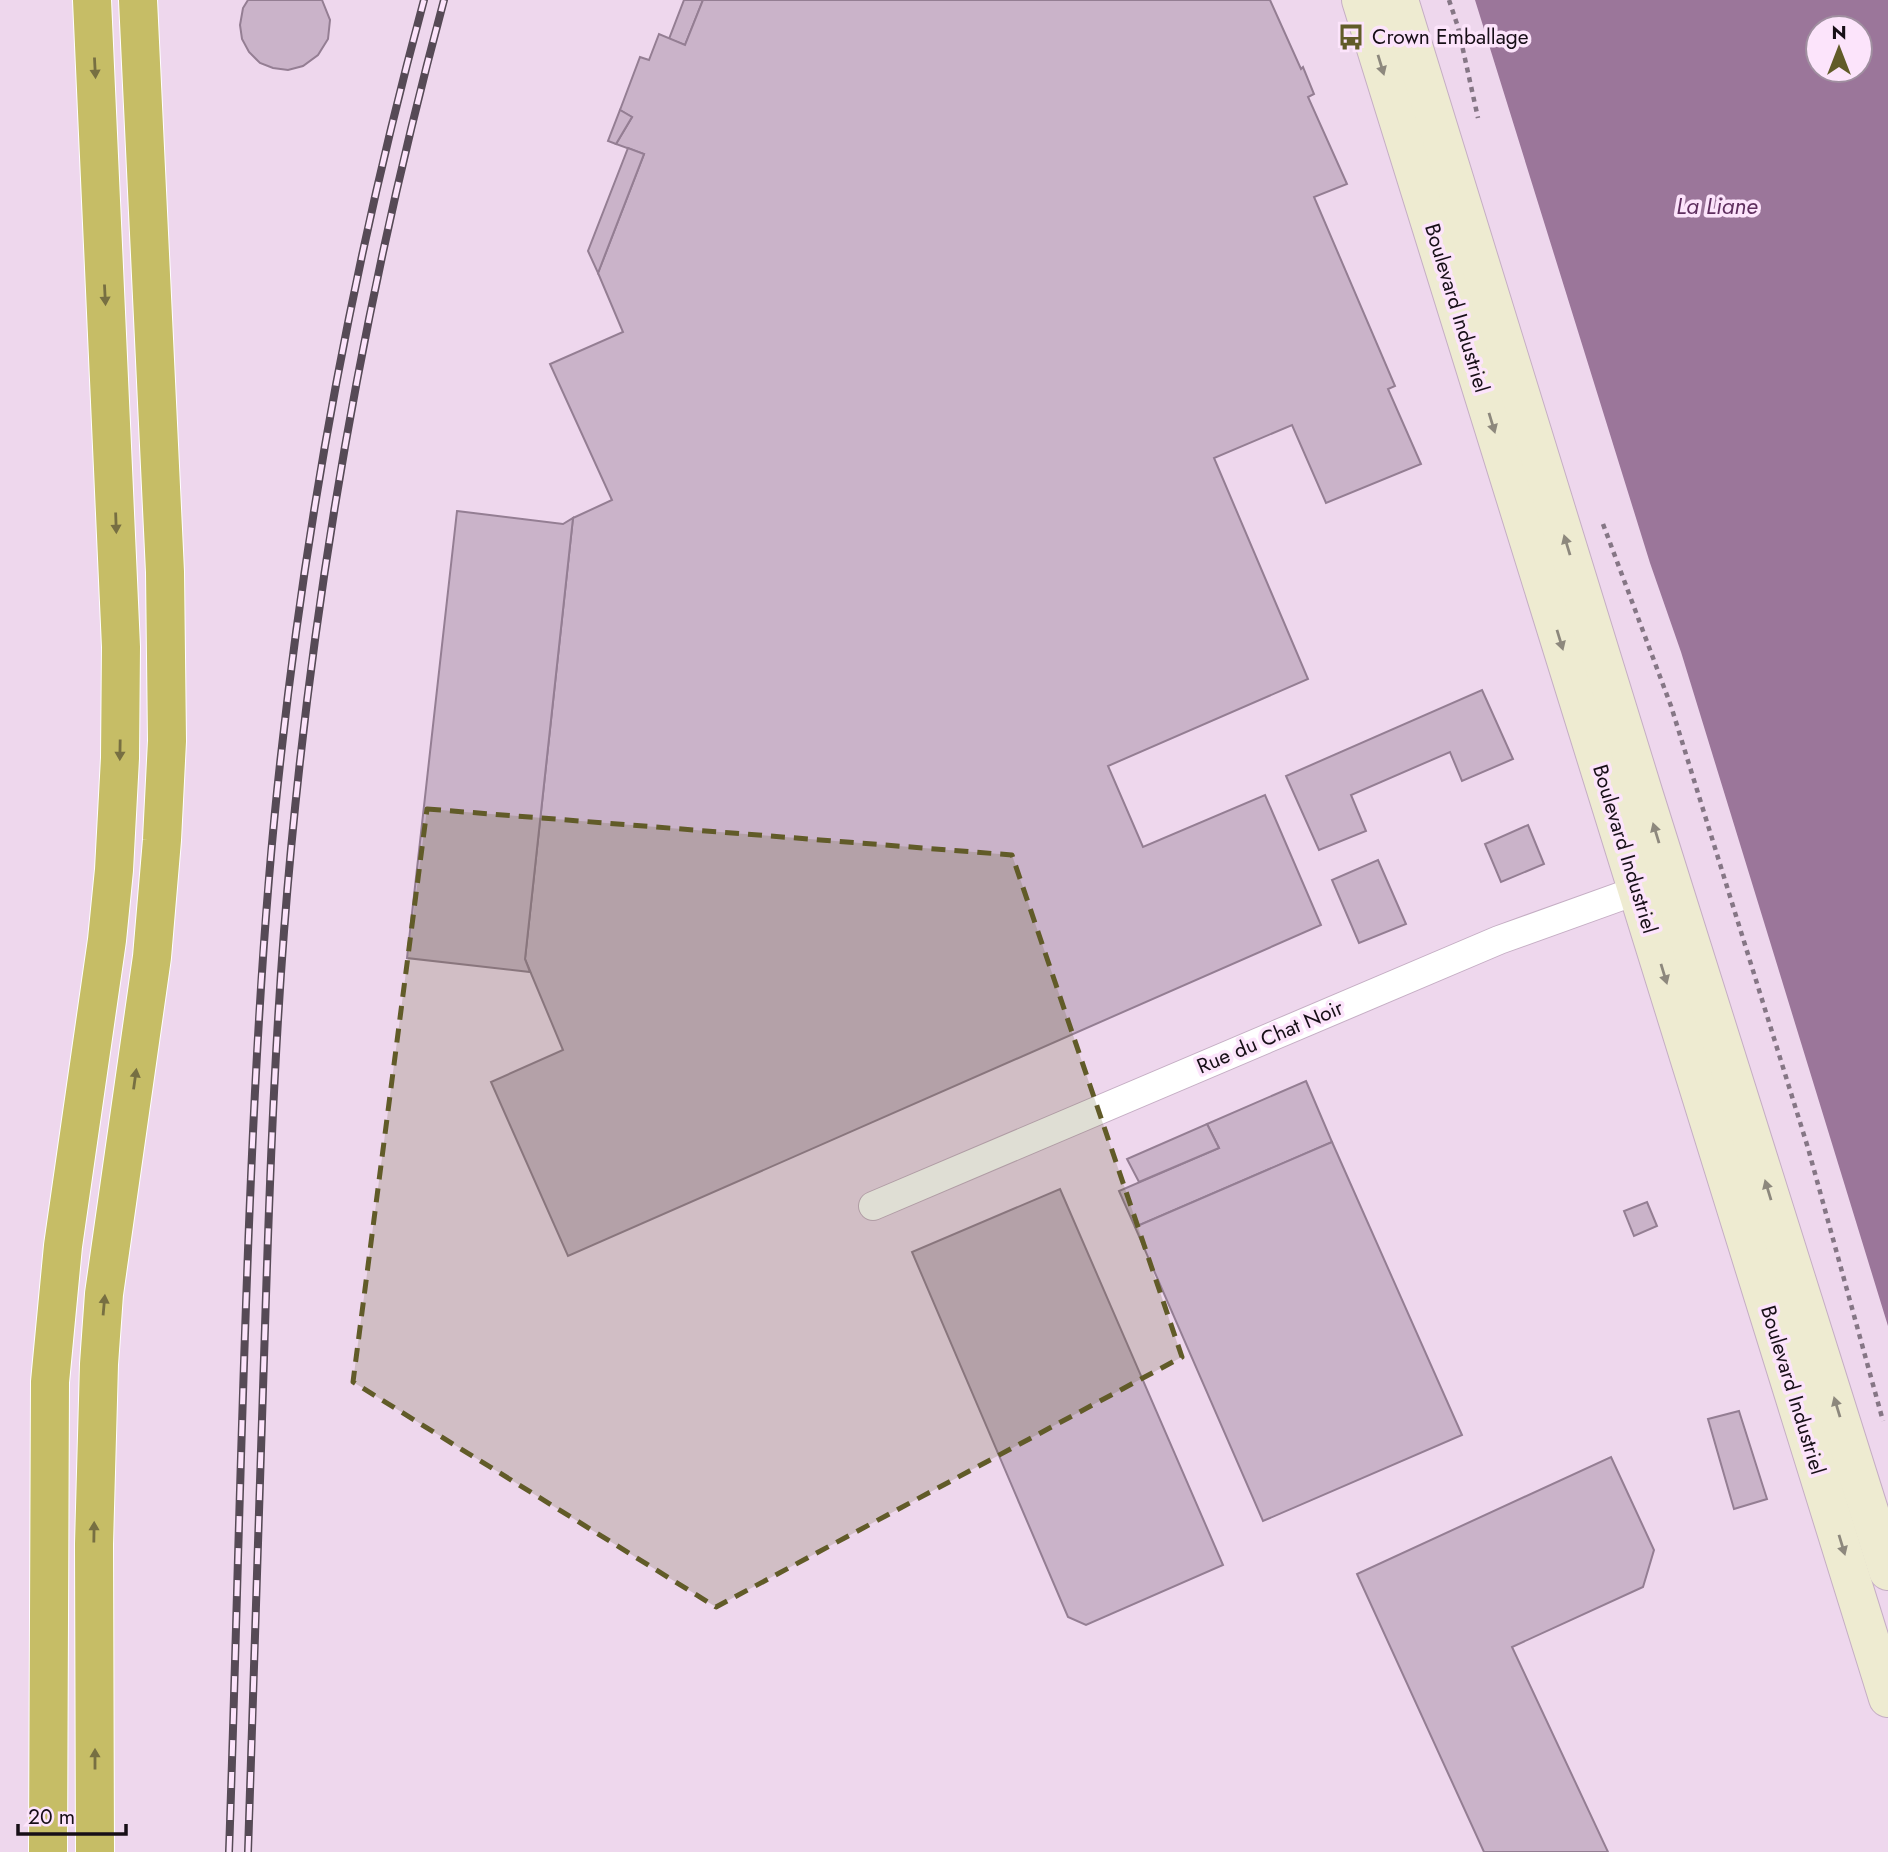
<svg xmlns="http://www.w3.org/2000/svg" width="1888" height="1852" viewBox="0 0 1888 1852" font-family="Jost,sans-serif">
<rect width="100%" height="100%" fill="#eed7ed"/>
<path fill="#9b769a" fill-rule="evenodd" d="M1475 0H1888V1326L1681 652 1650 563ZM1818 28H1860V70H1818Z"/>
<g fill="#cab3c9" stroke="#947e93" stroke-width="2">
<path d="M248 0H322L330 20 328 39 318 55 303 66 288 70 273 68 260 63 249 52 242 39 240 25 243 8Z"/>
<path d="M684 0H703L685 45 669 39Z"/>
<path d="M703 0H1270L1301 69 1303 67 1314 94 1308 97 1347 184 1314 197 1395 386 1388 389 1421 464 1326 503 1292 425 1214 458 1308 679 1108 766 1143 847 1265 795 1321 925 568 1256 491 1082 563 1050 525 959 573 518 612 500 550 364 623 332 598 273 644 154 616 144 632 117 620 110 640 57 649 60 659 34 685 45Z"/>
<path d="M620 110 632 117 616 144 608 141Z"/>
<path d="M628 148 644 154 598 273 588 251Z"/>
<path d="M457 511 563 524 573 518 525 959 530 972 407 958Z"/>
<path d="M1482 690 1513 759 1462 781 1450 752 1351 795 1366 831 1319 850 1286 776Z"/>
<path d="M1528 825 1544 864 1501 882 1485 844Z"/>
<path d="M1378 860 1406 924 1359 943 1332 880Z"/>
<path d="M1306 1081 1332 1142 1135 1227 1119 1191 1219 1148 1207 1124Z"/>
<path d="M1207 1124 1219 1148 1139 1182 1127 1159Z"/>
<path d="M1332 1142 1462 1435 1263 1521 1135 1227Z"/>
<path d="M1060 1189 1223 1565 1086 1625 1068 1617 912 1252Z"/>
<path d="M1647 1202 1657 1226 1634 1236 1624 1211Z"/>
<path d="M1739 1411 1767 1499 1734 1509 1708 1419Z"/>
<path d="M1611 1457 1654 1550 1643 1587 1512 1647 1608 1852H1484L1357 1574Z"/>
</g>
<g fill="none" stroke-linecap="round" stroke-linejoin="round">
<g stroke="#c5aec4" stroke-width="30">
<path id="street" d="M873 1206 1499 940 1655 884"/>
</g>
<g stroke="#c5aec4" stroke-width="40">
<g id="secondary">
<path d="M1361 0 1888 1698"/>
<path d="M1399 0 1644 795 1888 1571"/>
</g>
</g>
<g stroke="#fff" stroke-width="40">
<g id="highway">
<path d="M48 1852 50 1382 63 1246 107 940 114 870 120 758 121 647 92 0"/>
<path d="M95 1852 94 1544 99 1364 104 1294 152 957 162 840 167 741 165 572 138 0"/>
</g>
</g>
<g stroke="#857685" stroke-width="4.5" stroke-dasharray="5 5" stroke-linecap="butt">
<path d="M1449 0 1458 27 1478 118"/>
<path d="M1603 524 1671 706 1808 1148 1883 1421"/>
</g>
<use href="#street" stroke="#fff" stroke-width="28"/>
<use href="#secondary" stroke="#eeebd1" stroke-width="38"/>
<use href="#highway" stroke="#c6bd66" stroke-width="38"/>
<g stroke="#564a56" stroke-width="8">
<g id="rail">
<path d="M229 1852C237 1627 241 1402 251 1177 257 1036 265 895 281 755 309 500 357 248 424 0"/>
<path d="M248 1852C254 1677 259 1502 265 1327 270 1167 276 1008 291 849 318 561 369 279 444 0"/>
</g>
</g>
<use href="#rail" stroke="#fce4fb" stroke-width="5" stroke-dasharray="16" stroke-linecap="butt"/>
</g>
<defs><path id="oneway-solid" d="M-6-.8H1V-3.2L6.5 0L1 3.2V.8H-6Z" transform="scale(1.75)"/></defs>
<g fill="#8d887d">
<use href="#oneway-solid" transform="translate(1381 65) rotate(73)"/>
<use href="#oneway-solid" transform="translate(1492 423) rotate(73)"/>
<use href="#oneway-solid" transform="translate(1567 545) rotate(-107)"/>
<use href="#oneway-solid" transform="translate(1560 640) rotate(73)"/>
<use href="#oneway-solid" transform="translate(1656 833) rotate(-107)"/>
<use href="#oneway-solid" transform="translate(1664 974) rotate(73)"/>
<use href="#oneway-solid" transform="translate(1768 1190) rotate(-107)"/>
<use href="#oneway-solid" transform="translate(1837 1407) rotate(-107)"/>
<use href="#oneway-solid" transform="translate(1842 1545) rotate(73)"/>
</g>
<g fill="#776f42">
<use href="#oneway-solid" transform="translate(95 68) rotate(87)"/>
<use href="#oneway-solid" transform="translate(105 295) rotate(87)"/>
<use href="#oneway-solid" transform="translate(116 523) rotate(88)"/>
<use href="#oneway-solid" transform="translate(120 750) rotate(91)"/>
<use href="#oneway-solid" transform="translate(135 1079) rotate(-82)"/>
<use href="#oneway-solid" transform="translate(104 1305) rotate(-85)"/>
<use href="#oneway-solid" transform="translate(94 1532) rotate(-89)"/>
<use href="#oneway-solid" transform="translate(95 1759) rotate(-90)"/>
</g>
<path fill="#615b28" fill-opacity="0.2" stroke="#615b28" stroke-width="5" stroke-dasharray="14 9" stroke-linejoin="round" d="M427 809 1012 855 1182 1357 716 1607 353 1382Z"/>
<defs>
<g id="bus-bare" transform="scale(2.1)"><path d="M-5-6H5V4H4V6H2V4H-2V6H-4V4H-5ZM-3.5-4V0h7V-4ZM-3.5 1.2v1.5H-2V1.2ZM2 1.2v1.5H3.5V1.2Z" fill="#615b28" stroke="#fce4fb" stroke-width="2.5" paint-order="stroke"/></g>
</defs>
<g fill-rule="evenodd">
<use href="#bus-bare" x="1351" y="37"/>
</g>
<g text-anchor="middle" stroke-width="7" stroke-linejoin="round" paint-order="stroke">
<g font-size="21" fill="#170f17" stroke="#fce4fb" text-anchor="start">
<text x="1372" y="44">Crown Emballage</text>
</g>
<g font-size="21" fill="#170f17" stroke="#fce4fb">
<text transform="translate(1457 308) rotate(73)" y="7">Boulevard Industriel</text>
<text transform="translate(1625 849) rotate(73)" y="7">Boulevard Industriel</text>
<text transform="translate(1270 1037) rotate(-23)" y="7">Rue du Chat Noir</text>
<text transform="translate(1793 1390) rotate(73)" y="7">Boulevard Industriel</text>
</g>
<g font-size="23" font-style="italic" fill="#5e2e5e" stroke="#fce4fb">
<text x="1717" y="214">La Liane</text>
</g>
</g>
<g transform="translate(1839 49)"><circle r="33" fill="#fce4fb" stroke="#a08fa0" stroke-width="2"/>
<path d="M0-5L12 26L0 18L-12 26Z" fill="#615b28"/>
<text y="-10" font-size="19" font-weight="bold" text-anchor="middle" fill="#170f17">N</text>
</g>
<path d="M18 1824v10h108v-10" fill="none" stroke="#170f17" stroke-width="3.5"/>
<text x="28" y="1824" font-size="21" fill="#170f17" stroke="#fce4fb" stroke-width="5" paint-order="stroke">20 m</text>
</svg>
